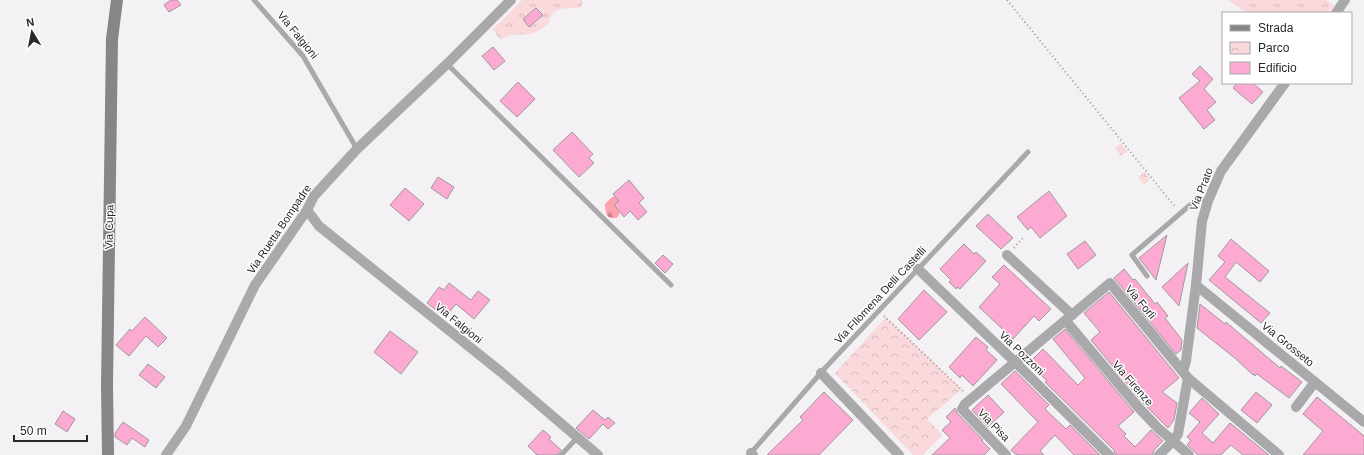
<svg xmlns="http://www.w3.org/2000/svg" width="1364" height="455" viewBox="0 0 1364 455" font-family="Helvetica,sans-serif">
<defs>
<pattern id="grass-tufts" width="24" height="20" patternUnits="userSpaceOnUse"><rect width="24" height="20" fill="#f9d9dc"/><path d="M3 7l-1-3M5 7V3M7 7l1-3M15 17l-1-3M17 17v-4M19 17l1-3" fill="none" stroke="#d6babd"/></pattern>
<pattern id="forest-firs" width="22" height="20" patternUnits="userSpaceOnUse"><rect width="22" height="20" fill="#fea2ae"/><path d="M5 1l3.5 6h-7zM16 11l3.5 6h-7z" fill="#ce848e"/></pattern>
<pattern id="park-crowns" width="20" height="18" patternUnits="userSpaceOnUse"><rect width="20" height="18" fill="#f9d9dc"/><path d="M2 6a3 3 0 1 1 6 0M12 15a3 3 0 1 1 6 0" fill="none" stroke="#d6babd"/></pattern>
</defs>
<rect width="100%" height="100%" fill="#f4f1f4"/>
<g fill="url(#grass-tufts)">
<path d="M522 0H582L583 2 581 7C568 10 552 4 549 23L539 31 531 34 511 35 500 40 493 29Z"/>
<path d="M1228 0H1326L1334 6 1328 13H1247Z"/>
<path d="M1121 143 1127 151 1121 156 1115 148Z"/>
<path d="M1144 172 1150 179 1144 185 1138 177Z"/>
</g>
<path fill="url(#forest-firs)" d="M615 196 620 198C620 203 622 210 619 214 618 217 617 218 614 218 606 220 605 210 605 204L612 197Z"/>
<path fill="url(#park-crowns)" d="M886 317 962 389 927 419 943 435 922 455H913L835 373Z"/>
<g fill="#fdaad3" stroke="#9e9a9c">
<path d="M171 0H177L181 5 169 12 164 5Z"/>
<path d="M536 8 543 15 529 27 523 19Z"/>
<path d="M493 47 505 61 494 70 482 56Z"/>
<path d="M1200 66 1213 79 1204 89 1216 102 1207 110 1215 120 1204 129 1179 98 1200 81 1192 74Z"/>
<path d="M518 82 535 99 517 117 500 101Z"/>
<path d="M1237 83H1253L1263 92 1252 104 1233 88Z"/>
<path d="M572 132 593 154 589 158 594 163 579 177 553 150Z"/>
<path d="M438 177 454 187 447 199 431 188Z"/>
<path d="M629 180 644 198 639 203 647 212 638 220 630 211 624 217 614 205 619 201 613 194Z"/>
<path d="M405 188 424 204 409 221 390 205Z"/>
<path d="M1049 191 1067 216 1040 238 1031 227 1028 230 1017 217Z"/>
<path d="M988 214 1013 238 1001 249 976 226Z"/>
<path d="M1167 235 1156 280 1139 258Z"/>
<path d="M1231 239 1269 271 1260 282 1236 262 1225 277 1270 313 1261 323 1209 280 1225 262 1218 256Z"/>
<path d="M1085 241 1096 255 1078 269 1067 254Z"/>
<path d="M964 244 974 254 976 252 986 261 960 289 957 287 956 289 949 282 951 280 940 269Z"/>
<path d="M663 255 673 264 665 273 655 263Z"/>
<path d="M1188 263 1179 306 1162 287Z"/>
<path d="M1004 265 1051 309 1039 321 1034 316 1013 339 979 307 1000 284 992 277Z"/>
<path d="M1124 269 1133 280 1135 279 1155 304 1157 302 1168 316 1165 318 1182 340 1181 350 1176 354 1114 278Z"/>
<path d="M449 283 471 300 478 291 490 300 474 319 456 304 445 317 427 303 439 287 444 290Z"/>
<path d="M924 290 947 312 919 340 898 319Z"/>
<path d="M1109 292 1179 378 1162 392 1177 403 1174 420 1168 428 1143 403 1091 340 1100 332 1084 313Z"/>
<path d="M1200 304 1225 324 1226 322 1280 368 1281 366 1302 382 1289 398 1257 374 1255 376 1254 374 1253 375 1236 359 1197 328Z"/>
<path d="M145 317 167 338 158 347 146 336 129 356 116 345 130 329 132 331Z"/>
<path d="M1065 329 1134 412 1118 426 1126 434 1124 436 1135 447 1151 430 1163 441 1154 450 1153 455H1115L1114 450 1045 382 1047 381 1029 363 1043 349 1078 385 1085 378 1053 339Z"/>
<path d="M390 331 418 352 401 374 374 352Z"/>
<path d="M976 337 988 347 986 350 997 360 973 386 962 375 960 378 949 367Z"/>
<path d="M148 364 165 377 156 388 139 375Z"/>
<path d="M1015 371 1049 405 1045 409 1066 429 1070 425 1100 455H1074L1055 435 1040 451 1044 455H1017L1011 450 1038 422 1001 384Z"/>
<path d="M824 392 853 420 819 455H767L803 420 800 417Z"/>
<path d="M1256 392 1272 405 1257 423 1241 410Z"/>
<path d="M988 395 1004 412 988 427 972 410Z"/>
<path d="M1317 397 1364 436V455H1303L1323 431 1303 414Z"/>
<path d="M1202 398 1219 414 1202 433 1213 443 1230 423 1269 455H1243L1231 445 1221 455H1198L1187 445 1191 440 1187 437 1200 422 1189 413Z"/>
<path d="M955 408 957 413 983 440 982 441 990 449 984 455H932L950 438 942 430 951 422 946 417Z"/>
<path d="M593 410 605 420 608 417 615 423 608 429 603 424 589 439 576 428Z"/>
<path d="M63 411 75 419 67 432 55 424Z"/>
<path d="M123 422 149 440 145 447 132 438 127 445 115 437V433Z"/>
<path d="M543 430 551 437 549 439 561 450 557 455H537L528 446Z"/>
</g>
<g fill="none" stroke-linecap="round" stroke-linejoin="round">
<g stroke="#9c9a9c" stroke-width="2" stroke-dasharray="1 3" stroke-linecap="butt">
<path d="M1007 0 1176 208"/>
<path d="M1014 248 1023 238"/>
<path d="M884 316 965 393"/>
</g>
<g stroke="#a9a8aa" stroke-width="5">
<path d="M254 0 303 56 357 149"/>
<path d="M447 64 671 285"/>
<path d="M1147 276 1132 255 1197 199 1208 201"/>
<path d="M750 454 826 367 1028 152"/>
<path d="M561 455 577 438"/>
</g>
<g stroke="#a9a8aa" stroke-width="10">
<path d="M1336 13 1345 0"/>
<path d="M307 210 319 226 501 372 598 455"/>
<path d="M1007 255 1072 315"/>
<path d="M918 269 1015 362 1109 455"/>
<path d="M1196 285 1364 422"/>
<path d="M1066 321 1138 407 1158 428 1189 455"/>
<path d="M1183 371 1186 361 1196 285 1202 221 1208 201 1221 171 1285 83"/>
<path d="M821 373 899 455"/>
<path d="M1296 407 1315 382"/>
<path d="M751 453 753 455"/>
<path d="M166 455 186 426 255 285 307 210 314 196 357 149 447 64 511 0"/>
<path d="M1006 455 962 409 965 404 1110 283 1188 378 1279 455"/>
<path d="M1159 455 1173 441 1178 434 1188 378"/>
</g>
<path stroke="#868587" stroke-width="12" d="M108 455 107 385 112 39 117 0"/>
</g>
<g text-anchor="middle" stroke-width="3" stroke-linejoin="round" paint-order="stroke">
<g font-size="11" fill="#2a292a" stroke="#fff">
<text transform="translate(298 35) rotate(51)" y="4">Via Falgioni</text>
<text transform="translate(1201 189) rotate(-68)" y="4">Via Prato</text>
<text transform="translate(109 227) rotate(-89)" y="4">Via Cupa</text>
<text transform="translate(279 229) rotate(-56)" y="4">Via Ruetta Bompadre</text>
<text transform="translate(880 295) rotate(-47)" y="4">Via FIlomena Delli Castelli</text>
<text transform="translate(1141 302) rotate(50)" y="4">Via Forlì</text>
<text transform="translate(459 323) rotate(39)" y="4">Via Falgioni</text>
<text transform="translate(1288 344) rotate(39)" y="4">Via Grosseto</text>
<text transform="translate(1022 353) rotate(44)" y="4">Via Pozzoni</text>
<text transform="translate(1133 383) rotate(49)" y="4">Via Firenze</text>
<text transform="translate(994 425) rotate(46)" y="4">Via Pisa</text>
</g>
</g>
<rect x="1222" y="12" width="130" height="72" fill="#ffffff" stroke="#aaa9aa"/>
<rect x="1230" y="25" width="20" height="6" fill="#868587" stroke="#aaa9aa"/>
<text x="1258" y="32" font-size="12" fill="#2a292a">Strada</text>
<rect x="1230" y="42" width="20" height="12" fill="url(#park-crowns)" stroke="#aaa9aa"/>
<text x="1258" y="52" font-size="12" fill="#2a292a">Parco</text>
<rect x="1230" y="62" width="20" height="12" fill="#fdaad3" stroke="#aaa9aa"/>
<text x="1258" y="72" font-size="12" fill="#2a292a">Edificio</text>
<g transform="translate(32 32) rotate(350)" stroke="#ffffff" stroke-width="3" paint-order="stroke">
<path d="M0-3L7 15L0 10L-7 15Z" fill="#2a292a"/>
<text y="-6" font-size="11" font-weight="bold" text-anchor="middle" fill="#2a292a">N</text>
</g>
<path d="M14 435v6h73v-6" fill="none" stroke="#2a292a" stroke-width="2"/>
<text x="20" y="435" font-size="12" fill="#2a292a" stroke="#ffffff" stroke-width="3" paint-order="stroke">50 m</text>
</svg>
